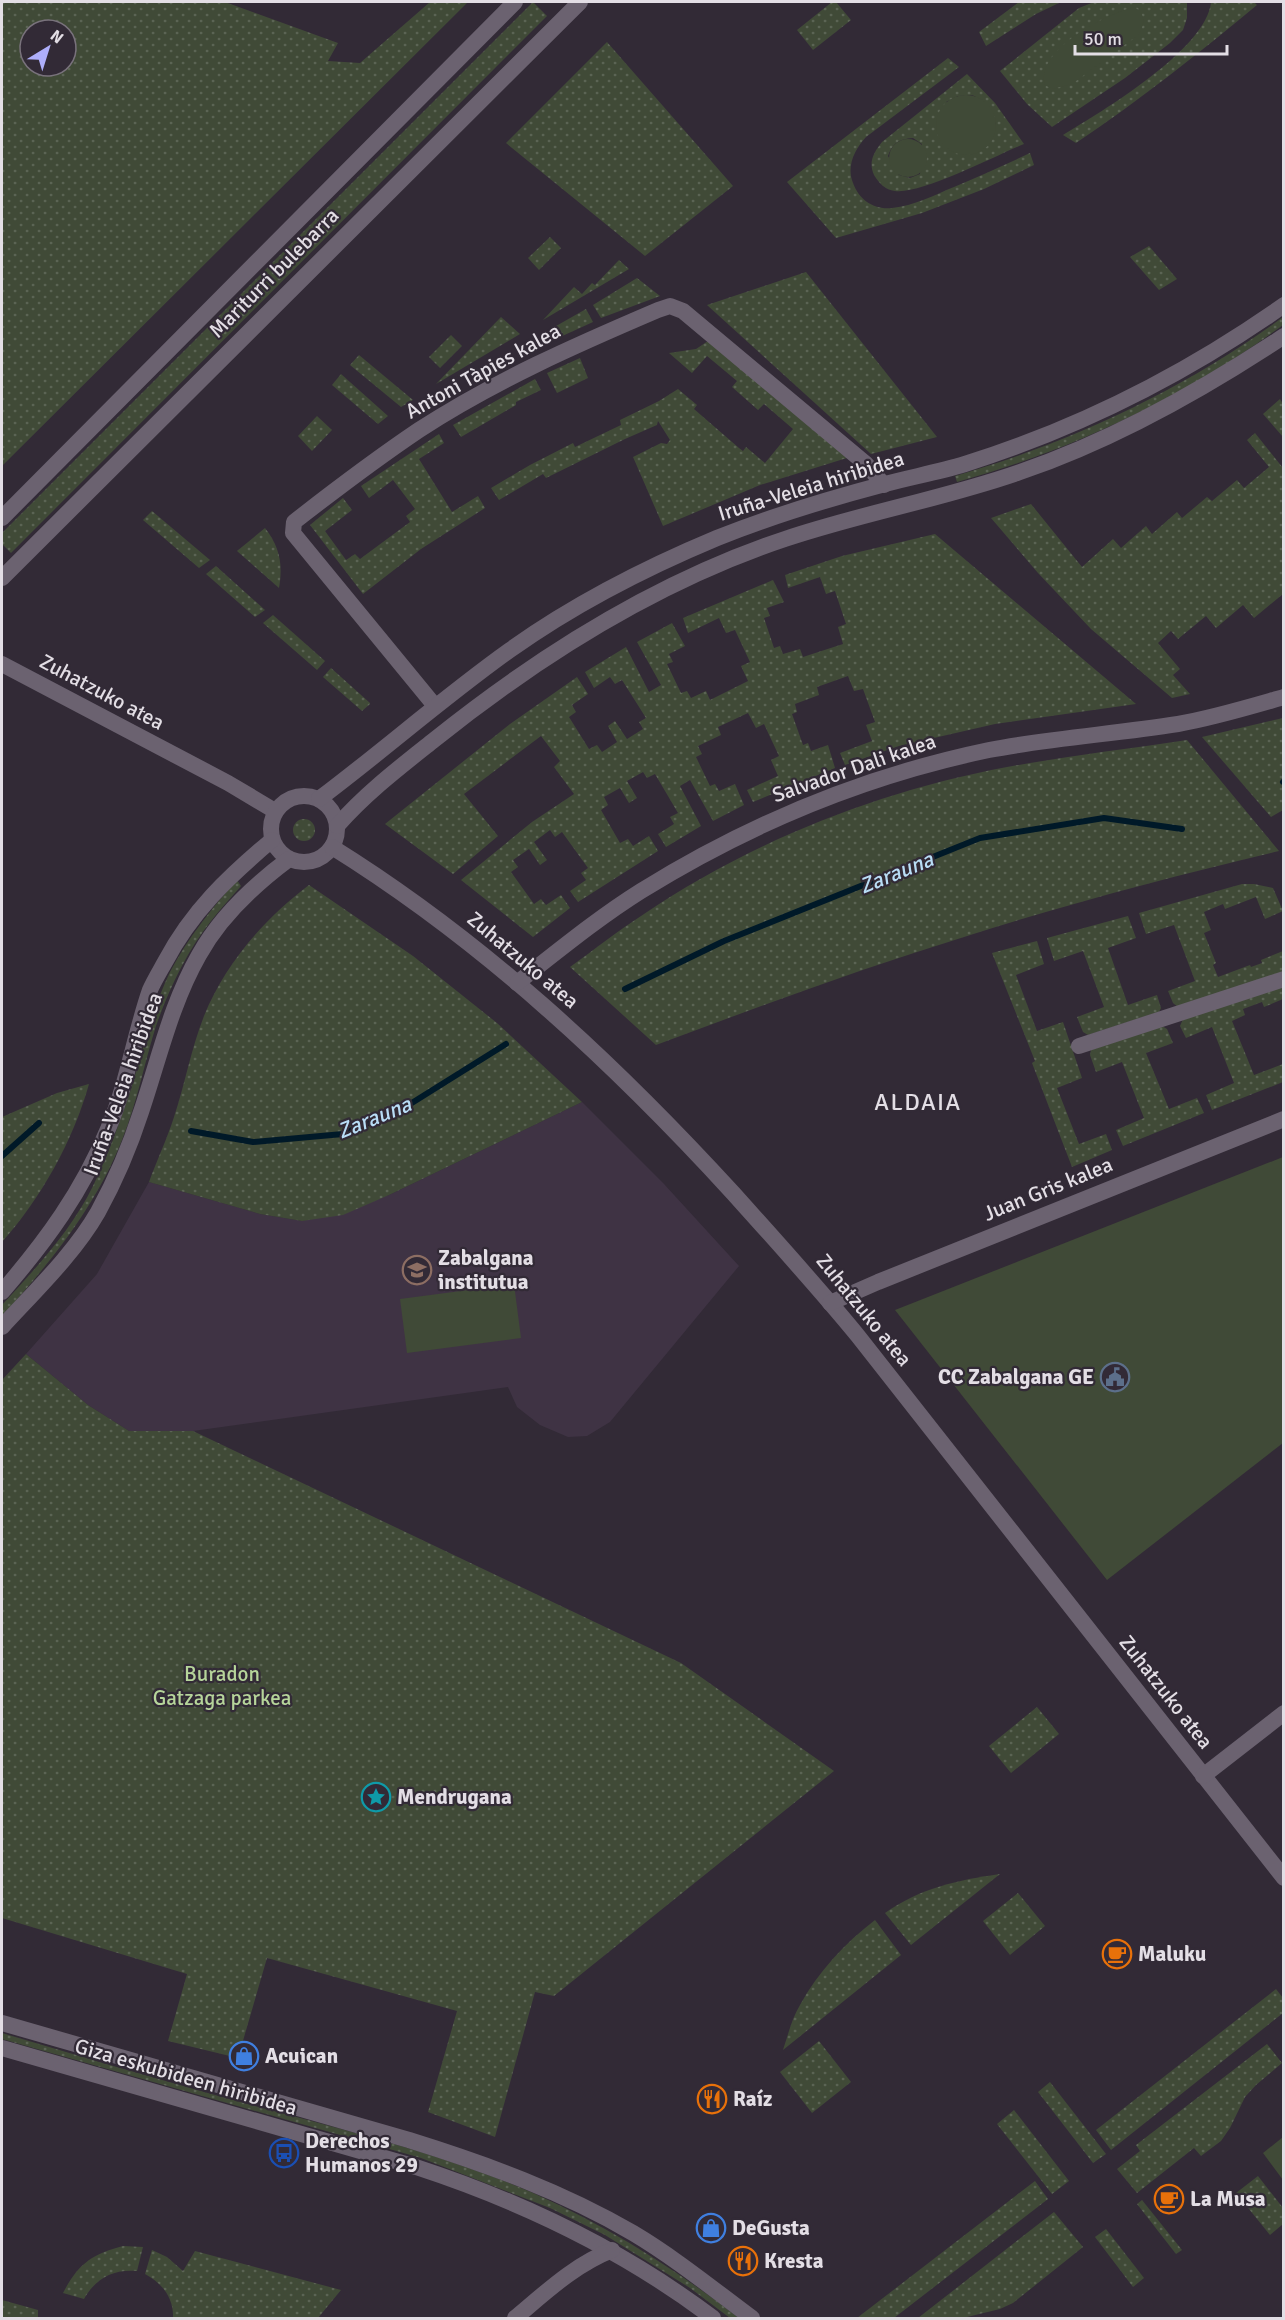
<svg xmlns="http://www.w3.org/2000/svg" width="1285" height="2320" viewBox="0 0 1285 2320" font-family="Signika,sans-serif">
<defs>
<pattern id="green-dots" width="8" height="8" patternUnits="userSpaceOnUse" patternTransform="scale(1.5)"><rect width="8" height="8" fill="#404a37"/><path d="M2 2h.1M6 6h.1" fill="none" stroke="#5b6454" stroke-width="1.8" stroke-linecap="round"/></pattern>
</defs>
<rect width="100%" height="100%" fill="#322a36"/>
<path fill="#3f3344" d="M582 1102 664 1184 739 1266 610 1422 587 1436 568 1437 540 1425 517 1407 508 1387 193 1431H129L88 1405 26 1354 97 1274 149 1182 260 1214 302 1221 389 1195Z"/>
<g fill="url(#green-dots)" fill-rule="evenodd">
<path d="M2 2H225L338 43 328 61 360 63 430 2H468L2 466ZM30 30H66V66H30Z"/>
<path d="M533 2 547 16 11 553 2 544V533Z"/>
<path d="M832 2H836L851 20 813 50 797 30Z"/>
<path d="M1019 2H1061L1036 14 986 46 979 32Z"/>
<path d="M1094 2H1187V18L1183 30 1170 43 1125 78 1052 127 1027 104 1000 71 1079 8Z"/>
<path d="M1211 2H1254L1257 5C1198 54 1140 100 1076 143L1063 135C1101 112 1207 49 1211 2Z"/>
<path d="M607 42 733 186 645 256 506 143Z"/>
<path d="M948 58 959 67 866 137C855 149 846 166 853 183 859 200 874 210 892 208 914 206 934 195 954 187 979 176 1005 165 1030 153L1034 165 984 189 922 213 836 238 787 182Z"/>
<path d="M967 74 995 103 1024 144C997 155 920 195 895 191 885 190 879 183 874 175 868 162 874 152 882 142ZM972 95C987 102 992 109 996 125L946 102 958 96ZM913 138 922 144 920 174 910 178 899 175 888 156C893 143 899 139 913 138Z"/>
<path d="M550 237 561 248 539 270 528 258Z"/>
<path d="M1149 246 1177 279 1159 290 1130 257Z"/>
<path d="M619 260 629 269 543 320 574 287 582 294 592 283 595 285Z"/>
<path d="M806 272 937 437 871 454 707 305Z"/>
<path d="M637 278 660 296 601 318 593 305Z"/>
<path d="M586 309 593 322 547 343 542 334Z"/>
<path d="M501 317 520 334 436 384Z"/>
<path d="M1283 317V325C1186 396 1073 450 957 482L955 476C1072 442 1185 389 1283 317Z"/>
<path d="M451 335 462 346 440 368 429 357Z"/>
<path d="M711 339 850 457 760 485 663 526 633 457 661 443 667 444 670 440 658 421 657 425 625 439 546 478 543 474 499 500 491 488 530 465 573 443 575 447 621 425 620 420 659 401 678 389 697 405 694 409 739 448 743 451 746 447 765 463 793 429 764 404 758 410 732 387 737 381 707 356 692 373 669 353 696 349Z"/>
<path d="M359 355 413 400 401 407 350 365Z"/>
<path d="M580 358 588 378 557 393 547 373Z"/>
<path d="M341 374 388 416 378 424 332 385Z"/>
<path d="M535 379 541 390 516 402V405L461 437 453 425Z"/>
<path d="M1280 399 1283 404V437L1263 414Z"/>
<path d="M317 416 332 430 312 451 298 436Z"/>
<path d="M1255 433 1283 468V594L1254 618 1243 605 1216 628 1206 616 1178 639 1171 631 1158 643 1180 669 1173 675 1190 694 1172 698 1091 629 1038 573 991 518 1031 504 1082 567 1113 539 1121 548 1146 526 1152 534 1177 512 1182 518 1207 497 1212 501 1237 480 1244 488 1269 467 1247 440Z"/>
<path d="M439 434 444 443 419 459 452 512 478 496 485 508 421 549 363 594 310 525 343 498 352 510 325 531 346 560 355 554 360 559 410 522 406 516 415 509 393 480 369 498 361 486Z"/>
<path d="M152 511 210 560 199 568 143 520Z"/>
<path d="M265 528C280 547 283 565 279 588L237 551Z"/>
<path d="M935 534 1136 704 995 724 899 746 845 765 840 753 872 741 866 725 875 722 863 689 854 691 848 676 817 687 819 695 795 704 797 712 792 714 803 745 808 743 811 751 828 745 835 768 753 802 747 790 778 776 771 760 779 756 764 724 756 728 748 713 718 727 721 735 698 746 702 754 696 757 710 786 715 784 719 791 735 784 744 805 713 821 690 780 680 786 701 826 666 847 658 834 674 824 670 817 678 813 655 774 647 778 643 772 627 781 637 798 629 803 620 788 604 797 608 805 601 810 620 843 628 839 633 846 649 836 658 851 578 902 570 891 586 880 581 873 588 868 562 832 555 837 550 830 534 842 547 860 540 865 529 849 513 860 518 867 511 872 534 904 541 899 546 905 561 895 570 908 533 937 461 880 532 822 574 794 554 767 560 761 541 736 464 794 498 836 453 874 385 824 510 724 577 677 588 694 572 705 576 712 569 717 589 749 597 745 602 752 617 742 608 726 615 721 627 739 643 729 639 722 646 718 622 680 615 684 610 677 594 688 585 672 626 647 649 692 661 685 637 642 672 623 685 646 669 654 673 662 667 664 681 693 687 691 691 698 706 691 710 700 748 681 741 666 750 662 735 630 726 633 719 618 688 633 683 618 773 580 784 602 767 608 770 616 764 618 774 648 780 646 783 654 800 649 803 657 843 644 838 627 846 624 835 591 826 594 820 577 788 588 785 575 842 556Z"/>
<path d="M216 566 265 610 255 617 206 574Z"/>
<path d="M273 615 325 661 317 670 263 623Z"/>
<path d="M331 668 370 703V704L362 711 323 677Z"/>
<path d="M1283 718V810L1271 817 1202 737Z"/>
<path d="M1187 740 1279 851C1173 876 1067 904 964 937 860 969 758 1007 656 1045L570 967C595 949 619 930 644 914 752 841 879 791 1007 767 1067 756 1127 749 1187 740Z"/>
<circle cx="304" cy="830" r="11"/>
<path d="M237 880 241 886C231 898 220 909 211 921 187 951 169 989 156 1026 144 1064 137 1103 122 1140 95 1208 50 1263 2 1316V1305C35 1269 71 1231 93 1186 108 1155 120 1122 131 1089 143 1050 152 1009 170 972 188 938 211 909 237 880Z"/>
<path d="M1242 884H1254L1273 888 1283 911 1265 919 1256 897 1225 909 1223 904 1204 912 1211 930 1204 933 1216 963 1213 965 1218 977 1250 965 1251 967 1262 963 1261 960 1283 951V973L1178 1007 1173 1003 1168 991 1195 981 1174 925 1146 934 1139 913Z"/>
<path d="M309 885 413 956 497 1023 582 1102 389 1195 343 1215 302 1221 260 1214 149 1182C157 1160 167 1139 174 1117 185 1084 191 1049 204 1016 225 964 264 919 309 885Z"/>
<path d="M1128 916 1136 938 1108 948 1128 1005 1157 995 1161 1008 1159 1012 1088 1035 1083 1032 1077 1017 1104 1007 1083 951 1054 961 1047 938Z"/>
<path d="M1037 941 1044 964 1016 975 1037 1031 1063 1022 1082 1078 1057 1088 1079 1144 1106 1134 1112 1150 1072 1167 1032 1063 1035 1061 992 953Z"/>
<path d="M1283 986V999L1264 1007 1262 1002 1243 1009 1245 1015 1232 1021 1254 1075 1283 1064V1082L1212 1110 1206 1095 1234 1083 1212 1027 1186 1038 1180 1026 1183 1019Z"/>
<path d="M1162 1026 1167 1029 1173 1043 1146 1053 1169 1109 1197 1098 1204 1113 1123 1146 1116 1130 1144 1118 1122 1062 1096 1072 1090 1055 1091 1050Z"/>
<path d="M89 1084C73 1141 41 1198 2 1242V1117L57 1093Z"/>
<path d="M26 1354 88 1405 129 1431H193L681 1663 834 1771 554 1996 535 1992 495 2137 428 2112 457 2011 267 1958 238 2058 168 2041 187 1974 2 1918V1380Z"/>
<path d="M1037 1707 1059 1734 1011 1773 989 1746Z"/>
<path d="M1000 1874 911 1945 885 1913C920 1888 958 1880 1000 1874Z"/>
<path d="M1018 1893 1045 1926 1010 1955 983 1921Z"/>
<path d="M875 1920 901 1955 783 2050C788 2035 792 2018 800 2005 818 1972 845 1943 875 1920Z"/>
<path d="M1276 1989 1283 1998V2013L1111 2150 1096 2130Z"/>
<path d="M2 2033C73 2054 143 2075 215 2095 303 2120 393 2140 480 2172 574 2205 661 2258 739 2318H730L690 2288 605 2235 550 2208 421 2158 2 2039Z"/>
<path d="M819 2041 851 2082 812 2113 780 2072Z"/>
<path d="M1267 2044 1282 2063 1256 2085 1245 2097 1230 2128 1221 2141 1201 2156 1194 2148 1137 2193 1117 2169 1140 2151 1136 2145Z"/>
<path d="M1050 2082 1106 2154 1093 2163 1038 2092Z"/>
<path d="M1014 2110 1069 2181 1052 2194 997 2124Z"/>
<path d="M1258 2176 1283 2208V2224L1270 2235 1236 2193Z"/>
<path d="M1035 2181 1048 2199 894 2318H857Z"/>
<path d="M1142 2200 1182 2250 1176 2254 1137 2204Z"/>
<path d="M1054 2212 1083 2247 1013 2303 1000 2309 963 2318H918Z"/>
<path d="M1106 2229 1144 2278 1133 2287 1095 2237Z"/>
<path d="M123 2246 143 2247 137 2271C113 2269 96 2278 84 2299L63 2293C78 2264 92 2254 123 2246Z"/>
<path d="M152 2250 167 2257 183 2271 195 2251 341 2290 318 2318H173C174 2298 162 2283 145 2274Z"/>
<path d="M2 2300 38 2310V2318H2Z"/>
</g>
<g fill="#404a37">
<path d="M1134 7C1146 13 1145 25 1138 35L1072 84 1052 89 1045 85C1034 51 1106 14 1134 7Z"/>
<circle cx="966" cy="125" r="30"/>
<circle cx="908" cy="158" r="19"/>
<path d="M1283 1157V1443L1107 1580 895 1310Z"/>
<path d="M514 1284 521 1338 407 1353 400 1299Z"/>
<path d="M1283 2137V2180L1263 2153Z"/>
</g>
<g fill="none" stroke-linecap="round" stroke-linejoin="round">
<g stroke="#001928" stroke-width="6">
<path d="M1283 782 1284 781"/>
<path d="M625 989 724 941 980 838 1104 818 1182 829"/>
<path d="M191 1131 253 1142 343 1134 407 1106 506 1044"/>
<path d="M2 1156 39 1123"/>
</g>
<g stroke="#6b6270" stroke-width="16">
<path d="M2 664 228 783 275 811"/>
<path d="M435 706 293 533 294 522C335 490 376 459 419 430 494 381 576 345 658 310L670 306 683 311 866 464 884 485"/>
<circle cx="304" cy="829" r="33"/>
<path d="M319 799C383 751 444 697 510 650 573 605 645 568 717 538 772 516 828 499 885 484 911 477 939 472 965 464 1079 428 1186 374 1284 305"/>
<path d="M337 826C366 793 400 767 434 740 540 655 656 582 785 539 862 513 943 499 1020 472 1114 440 1201 391 1284 336"/>
<path d="M332 847C483 941 613 1062 733 1193 775 1240 818 1287 858 1336L1284 1878"/>
<path d="M517 983C558 951 598 918 641 891 749 824 864 776 989 750 1051 738 1115 734 1178 724 1213 718 1249 707 1284 697"/>
<path d="M1079 1046 1284 979"/>
<path d="M2 1292C46 1241 82 1192 108 1129 127 1085 134 1036 150 990 154 981 160 971 165 962 192 911 228 877 272 840"/>
<path d="M830 1303 878 1282 1284 1119"/>
<path d="M2 1327C34 1292 74 1254 98 1212 115 1181 130 1146 141 1112 159 1059 171 1004 199 955 220 917 254 885 289 859"/>
<path d="M1203 1776 1284 1713"/>
<path d="M2 2023 409 2140C486 2164 563 2192 633 2233 675 2258 713 2289 752 2318"/>
<path d="M2 2048 416 2167C523 2202 623 2250 713 2318"/>
<path d="M515 2318C545 2293 574 2265 612 2250"/>
</g>
<g stroke="#6b6270" stroke-width="16">
<path d="M2 518 515 2"/>
<path d="M2 578 580 2"/>
</g>
</g>
<defs>
<g id="school-ring" transform="scale(1.5)"><circle r="9.5" fill="#322a36" stroke="#8d6e63" stroke-width="1.5"/><path d="M0-5L7-2L0 1L-7-2ZM-4 1L0 2.5L4 1V4Q0 6-4 4Z" fill="#8d6e63"/></g>
<g id="civic-ring" transform="scale(1.5)"><circle r="9.5" fill="#322a36" stroke="#5c6f8a" stroke-width="1.5"/><path d="M-.6-6.5H3V-4.5H.6V-3L4-1V1h2V6H-6V1h2V-1L-.6-3ZM-1.2 2.5V6h2.4V2.5Z" fill="#5c6f8a"/></g>
<g id="sight-ring" transform="scale(1.5)"><circle r="9.5" fill="#322a36" stroke="#0f9aa8" stroke-width="1.5"/><path d="M0-6L1.8-2.2L6-1.7L2.9 1.2L3.7 5.4L0 3.3L-3.7 5.4L-2.9 1.2L-6-1.7L-1.8-2.2Z" fill="#0f9aa8"/></g>
<g id="cafe-ring" transform="scale(1.5)"><circle r="9.5" fill="#322a36" stroke="#e8710a" stroke-width="1.5"/><path d="M-5.5-4.5H6V0H3Q3 3.5 0 3.5H-2.5Q-5.5 3.5-5.5 0ZM3-3.2v2h1.7v-2ZM-6 4.5H4V6H-6Z" fill="#e8710a"/></g>
<g id="shop-ring" transform="scale(1.5)"><circle r="9.5" fill="#322a36" stroke="#3f7fe0" stroke-width="1.5"/><path d="M-5-2.5h2.3a2.7 3.5 0 0 1 5.4 0H5L5.5 6h-11ZM-1.5-2.5h3a1.5 2.3 0 0 0-3 0Z" fill="#3f7fe0"/></g>
<g id="restaurant-ring" transform="scale(1.5)"><circle r="9.5" fill="#322a36" stroke="#e8710a" stroke-width="1.5"/><path d="M-5-6h1v4h1v-4h1v4h1v-4h1v5L-1.5 .5V6h-2V.5L-5-1ZM5-6V6H3V1.5H1.5Q1.5-4 5-6Z" fill="#e8710a"/></g>
<g id="bus-ring" transform="scale(1.5)"><circle r="9.5" fill="#322a36" stroke="#1a4fb4" stroke-width="1.5"/><path d="M-5-6H5V4H4V6H2V4H-2V6H-4V4H-5ZM-3.5-4V0h7V-4ZM-3.5 1.2v1.5H-2V1.2ZM2 1.2v1.5H3.5V1.2Z" fill="#1a4fb4"/></g>
</defs>
<g fill-rule="evenodd">
<use href="#school-ring" x="417" y="1270"/>
<use href="#civic-ring" x="1115" y="1377"/>
<use href="#sight-ring" x="376" y="1797"/>
<use href="#cafe-ring" x="1117" y="1954"/>
<use href="#shop-ring" x="244" y="2056"/>
<use href="#restaurant-ring" x="712" y="2099"/>
<use href="#bus-ring" x="284" y="2153"/>
<use href="#cafe-ring" x="1169" y="2199"/>
<use href="#shop-ring" x="711" y="2228"/>
<use href="#restaurant-ring" x="743" y="2261"/>
</g>
<g text-anchor="middle" stroke-width="4.5" stroke-linejoin="round" paint-order="stroke">
<g font-size="21" fill="#e3dee5" stroke="#322a36">
<text transform="translate(274 273) rotate(-45)" y="7">Mariturri bulebarra</text>
<text transform="translate(483 371) rotate(-29)" y="7">Antoni Tàpies kalea</text>
<text transform="translate(811 486) rotate(-17)" y="7">Iruña-Veleia hiribidea</text>
<text transform="translate(102 692) rotate(28)" y="7">Zuhatzuko atea</text>
<text transform="translate(854 768) rotate(-19)" y="7">Salvador Dali kalea</text>
<text transform="translate(523 960) rotate(40)" y="7">Zuhatzuko atea</text>
<text transform="translate(123 1084) rotate(-70)" y="7">Iruña-Veleia hiribidea</text>
<text transform="translate(1048 1189) rotate(-22)" y="7">Juan Gris kalea</text>
<text transform="translate(864 1310) rotate(51)" y="7">Zuhatzuko atea</text>
<text transform="translate(1166 1692) rotate(52)" y="7">Zuhatzuko atea</text>
<text transform="translate(186 2077) rotate(16)" y="7">Giza eskubideen hiribidea</text>
</g>
<g font-size="21" font-weight="bold" fill="#e3dee5" stroke="#322a36" text-anchor="start">
<text x="438" y="1265">Zabalgana<tspan x="438" dy="24">institutua</tspan></text>
<text x="1094" y="1384" text-anchor="end">CC Zabalgana GE</text>
<text x="397" y="1804">Mendrugana</text>
<text x="1138" y="1961">Maluku</text>
<text x="265" y="2063">Acuican</text>
<text x="733" y="2106">Raíz</text>
<text x="305" y="2148">Derechos<tspan x="305" dy="24">Humanos 29</tspan></text>
<text x="1190" y="2206">La Musa</text>
<text x="732" y="2235">DeGusta</text>
<text x="764" y="2268">Kresta</text>
</g>
<g font-size="21" fill="#b6d59a" stroke="#322a36">
<text x="222" y="1681">Buradon<tspan x="222" dy="24">Gatzaga parkea</tspan></text>
</g>
<g font-size="22" font-style="italic" fill="#b9ddf6" stroke="#322a36">
<text transform="translate(896 872) rotate(-22)" y="8">Zarauna</text>
<text transform="translate(374 1117) rotate(-22)" y="8">Zarauna</text>
</g>
<g font-size="24" letter-spacing="1.5" fill="#e3dee5" stroke="#322a36">
<text x="918" y="1110">ALDAIA</text>
</g>
</g>
<rect width="1285" height="2320" fill="none" stroke="#e3dee5" stroke-width="6"/>
<g transform="translate(48 48) rotate(38)"><circle r="28" fill="#322a36" stroke="#79727c" stroke-width="1.5"/>
<path d="M0-4.5L10 22L0 15L-10 22Z" fill="#aeaefa"/>
<text y="-9" font-size="16" font-weight="bold" text-anchor="middle" fill="#e3dee5">N</text>
</g>
<path d="M1075 45v9h152v-9" fill="none" stroke="#e3dee5" stroke-width="3"/>
<text x="1084" y="45" font-size="18" fill="#e3dee5" stroke="#322a36" stroke-width="4.5" paint-order="stroke">50 m</text>
</svg>
